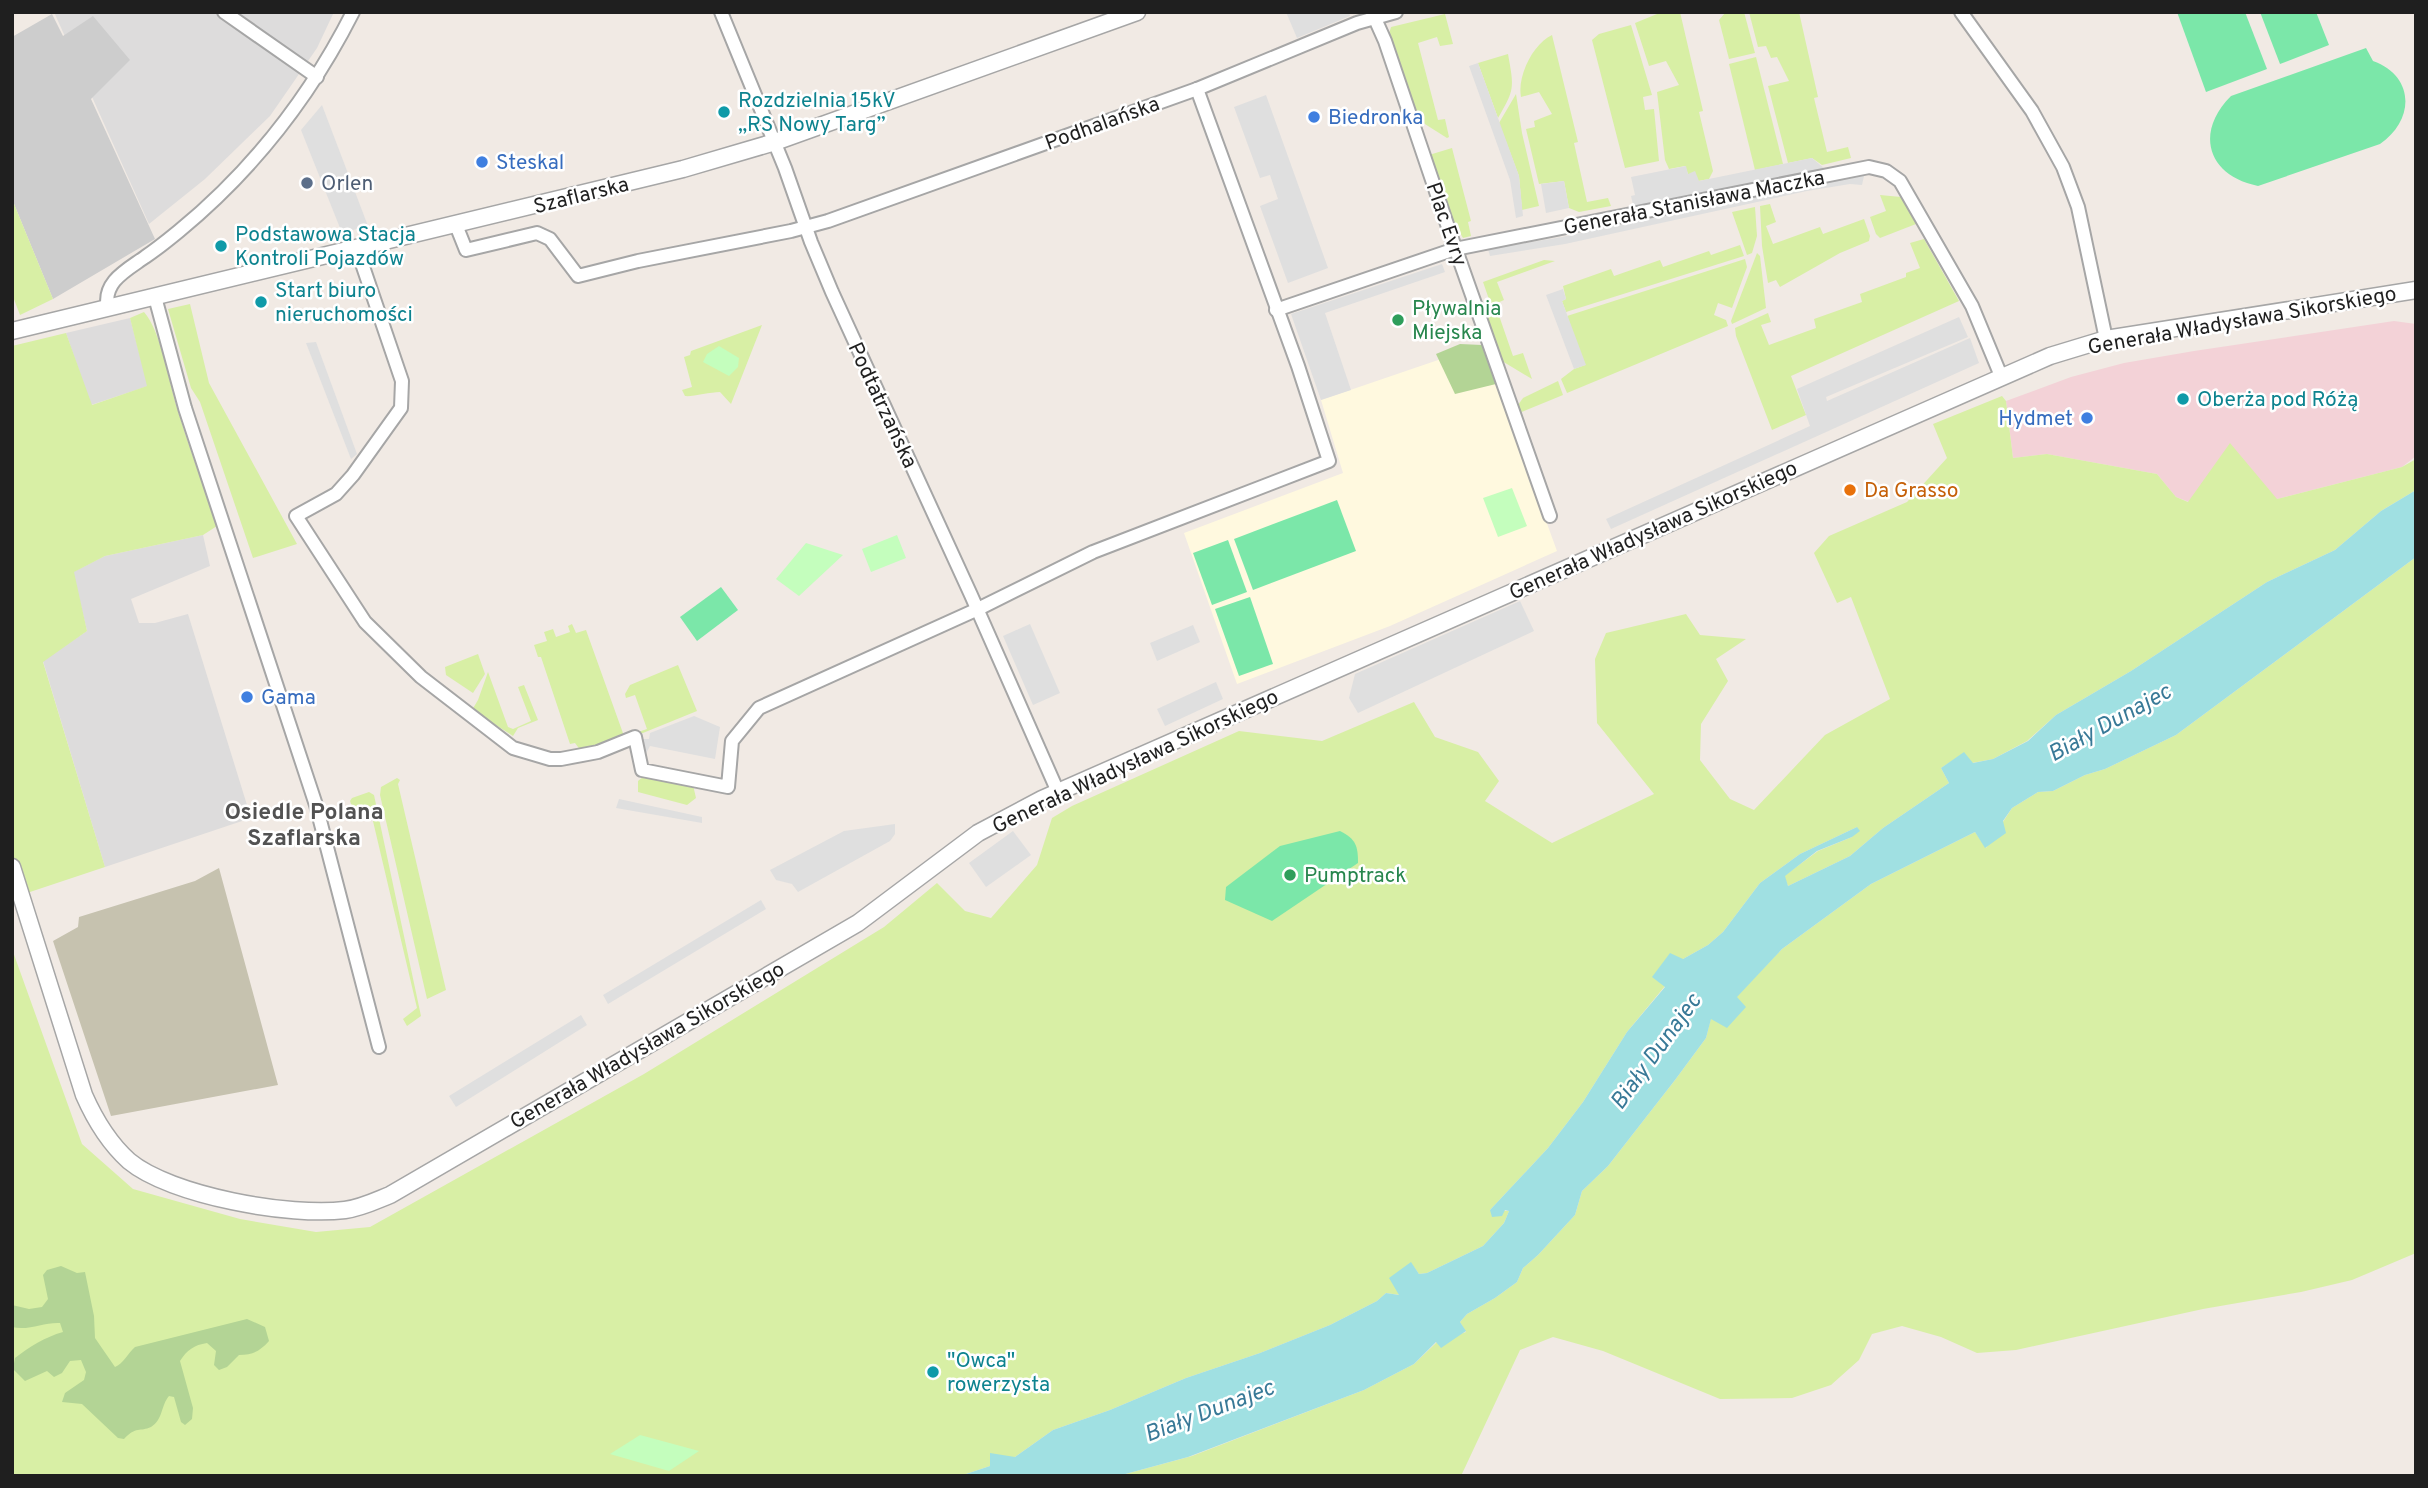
<svg xmlns="http://www.w3.org/2000/svg" width="2428" height="1488" viewBox="0 0 2428 1488" font-family="Overpass,sans-serif">
<rect width="100%" height="100%" fill="#f1eae4"/>
<g fill="#dddcdc">
<path d="M54 12H334L317 48 270 116 205 179 149 224Z"/>
<path d="M130 318 148 386 91 405 66 333Z"/>
<path d="M203 535 210 566 131 599 139 623H155L188 614 251 818 105 867 43 661 87 631 73 572 105 556Z"/>
</g>
<path fill="#f3d2d7" d="M2394 321 2416 324V456L2402 467 2277 499 2189 502 2176 497 2157 474 2047 454 2013 458 2006 401 2071 377 2124 363 2194 351Z"/>
<path fill="#fff9df" d="M1482 345 1557 551 1390 626 1237 684 1184 533 1343 473 1321 400Z"/>
<path fill="#cdcdcd" d="M52 14 63 36 93 16 130 60 91 99 155 239 53 299 12 199V37Z"/>
<path fill="#c6c2af" d="M219 868 278 1085 111 1116 53 941 78 927 79 917 195 881Z"/>
<g fill="#d8efa5">
<path d="M1662 12H1680L1703 111 1699 112 1713 171 1709 179 1698 181 1688 174 1685 166 1669 169 1665 160 1657 92 1679 85 1666 61 1649 66 1635 23Z"/>
<path d="M1730 12H1744L1755 53 1729 59 1719 20 1725 13Z"/>
<path d="M1749 12H1799L1818 97 1814 98 1827 152 1848 147 1851 158 1822 165 1812 158 1788 163 1768 86 1789 81 1777 57 1771 58 1766 46 1758 47Z"/>
<path d="M1445 14 1453 44 1440 46 1437 37 1418 43 1438 120 1445 119 1449 137 1447 138 1417 119 1389 34 1391 27Z"/>
<path d="M1631 25 1652 95 1643 97 1645 110 1654 109 1659 161 1625 168 1592 40 1599 34Z"/>
<path d="M1552 35 1578 142 1574 143 1587 202 1608 198 1611 206 1579 212 1569 208 1564 181 1539 184 1526 129 1535 127 1534 121 1552 114 1539 92 1521 97C1517 76 1533 44 1552 35Z"/>
<path d="M1508 54C1514 88 1515 89 1498 118L1478 63Z"/>
<path d="M1756 57 1783 164 1755 170 1729 64Z"/>
<path d="M1516 94 1522 133 1539 206 1522 210 1519 176 1499 123Z"/>
<path d="M1452 148 1471 221 1468 222 1471 236 1463 238 1459 231 1454 230 1429 155Z"/>
<path d="M1880 195 1901 197 1916 224 1880 238 1876 234 1870 217 1886 211Z"/>
<path d="M12 199 53 299 20 315 12 294Z"/>
<path d="M1770 204 1776 222 1766 226 1773 244 1820 227 1823 234 1864 219 1870 236 1869 241 1840 253 1780 287 1776 280 1768 283 1762 246 1760 206Z"/>
<path d="M1755 207 1757 236 1752 253 1747 255 1732 212Z"/>
<path d="M1924 239 1959 301 1791 376 1806 415 1772 430 1736 336 1735 328 1768 313 1771 322 1761 325 1769 345 1816 328 1814 319 1862 302 1860 294 1906 277V273L1920 268 1910 243Z"/>
<path d="M1740 245 1744 256 1566 312 1562 301 1566 299 1563 286 1611 269 1614 276 1660 260 1663 267 1709 251 1711 255Z"/>
<path d="M1757 253 1760 256 1766 308 1732 324 1731 321Z"/>
<path d="M1745 259 1747 267 1732 308 1718 303 1714 315 1726 320 1728 326 1567 393 1561 379 1574 369 1585 365 1567 316Z"/>
<path d="M1544 260 1555 261 1497 282 1504 300 1495 304 1513 356 1523 353 1532 379 1502 361 1484 312 1492 308 1483 282Z"/>
<path d="M190 304 209 383 297 544 253 558 200 402 191 388 168 309Z"/>
<path d="M144 312C161 331 169 382 177 408 189 448 204 487 217 526L203 535 105 556 74 572 87 631 43 662 105 867 12 898V346L66 333 92 405 147 386 130 318Z"/>
<path d="M762 325 731 404 720 392C710 392 692 397 685 396L682 390 692 387 684 357 690 355 691 351Z"/>
<path d="M1558 381 1563 395 1519 413 1518 405 1523 398Z"/>
<path d="M2002 396 2006 401 2013 458 2047 454 2157 474 2176 497 2188 502 2230 443 2277 499 2402 467 2416 459V490L2381 511 2335 550 2267 582 2131 671 2056 715 2027 741 1993 759 1972 763 1964 753 1941 768 1949 783 1883 828 1850 856 1788 886 1784 876 1818 851 1852 837 1857 827 1800 854 1760 883 1723 932 1708 945 1683 959 1665 986 1627 1032 1583 1102 1548 1148 1490 1210 1509 1211 1504 1223 1483 1246 1427 1273 1419 1274 1411 1263 1400 1295 1386 1293 1377 1301 1330 1325 1260 1353 1186 1378 1110 1410 1053 1430 1015 1457H1002L990 1466 960 1476H12V949L82 1144 133 1189 240 1219 316 1232 370 1227 644 1074 884 927 937 883 965 911 991 918 1037 865 1052 818 1072 806 1239 731 1322 741 1414 702 1435 737 1478 752 1499 781 1485 801 1552 843 1654 794 1597 723 1595 659 1606 633 1686 614 1700 635 1746 639 1716 659 1728 681 1701 724 1700 760 1730 799 1754 810 1825 735 1890 699 1851 597 1837 603 1814 553 1829 536 1907 502 1947 458 1933 424Z"/>
<path d="M2416 557V1253L2352 1280 2301 1292 2203 1309 2016 1350 1977 1353 1941 1337 1902 1326 1872 1334 1859 1360 1831 1385 1792 1398 1720 1399 1603 1351 1553 1337 1520 1350 1461 1476H1118L1192 1456 1364 1390 1414 1364 1437 1342 1466 1332 1460 1322 1467 1314 1495 1298 1517 1282 1523 1268 1538 1255 1575 1215 1582 1191 1608 1166 1675 1080 1706 1038 1711 1018 1727 1027 1736 997 1782 949 1871 884 1975 832 1986 848 2012 808 2038 792 2053 791 2085 775 2105 769 2176 735Z"/>
<path d="M572 624 576 633 586 630 624 736 621 739 581 751 575 743 570 744 541 657H538L534 645 547 641 544 632 553 629 556 637 570 632 568 626Z"/>
<path d="M478 654 485 674 473 693 446 675 445 667Z"/>
<path d="M678 665 697 711 638 735V732L647 729 635 695 626 698 625 694 630 685Z"/>
<path d="M488 672 508 727 513 729 531 721 518 687 524 685 538 720 518 728 513 736 472 710 478 700Z"/>
<path d="M644 776 693 785 696 798 687 805 638 792V781Z"/>
<path d="M397 778 400 780 398 784 446 990 427 999 380 795 381 787Z"/>
<path d="M369 792 374 795 421 1016 407 1026 403 1019 417 1008 372 817 366 812H354L350 801 352 798Z"/>
</g>
<g fill="#b3d495">
<path d="M1460 344 1482 345 1496 384 1455 394 1436 354Z"/>
<path d="M61 1266 77 1273 85 1272 94 1316 95 1338 115 1367C123 1364 128 1353 135 1347L247 1319 265 1327 269 1341C260 1351 253 1355 239 1355L227 1367 219 1370 214 1365 216 1351 207 1343C194 1345 187 1350 180 1361L193 1408 192 1419 185 1425 181 1422 174 1397 169 1396C161 1405 163 1420 151 1427 140 1432 136 1426 124 1439L118 1438 82 1404 62 1402 65 1393 84 1380 86 1372 81 1360 70 1361 62 1373 54 1377 47 1371 25 1381 13 1369 15 1358C29 1347 45 1337 63 1332L60 1323C44 1322 29 1331 12 1327V1305L29 1309 42 1307 48 1299 43 1275 47 1270Z"/>
</g>
<g fill="#c4febd">
<path d="M719 346 739 358 738 367 729 376 703 362 707 354Z"/>
<path d="M1512 488 1527 526 1498 537 1483 498Z"/>
<path d="M897 535 906 558 871 572 862 549Z"/>
<path d="M806 543 843 555 799 596 776 579Z"/>
<path d="M640 1435 699 1451 669 1471 610 1454Z"/>
</g>
<g fill="#7be7a9">
<path d="M2177 12H2245L2267 69 2206 92Z"/>
<path d="M2260 12H2316L2329 45 2280 64Z"/>
<path d="M2366 48 2373 61C2415 76 2415 120 2380 144L2258 186C2208 176 2194 133 2231 96Z"/>
<path d="M1337 500 1356 551 1253 590 1234 539Z"/>
<path d="M1228 540 1247 592 1212 605 1193 553Z"/>
<path d="M721 587 738 610 697 641 680 617Z"/>
<path d="M1250 597 1273 664 1239 676 1215 609Z"/>
<path d="M1340 831C1356 839 1358 846 1358 863L1272 921 1225 900 1226 887 1280 846Z"/>
</g>
<g fill="#dfdfdf">
<path d="M1286 12H1349L1350 16 1297 38Z"/>
<path d="M1478 63 1519 176 1523 216 1516 218 1510 180 1469 66Z"/>
<path d="M1266 95 1328 268 1288 283 1260 206 1278 199 1270 175 1260 178 1234 107Z"/>
<path d="M322 105 368 226 342 233 301 130Z"/>
<path d="M1812 158 1825 169 1634 209 1631 196 1635 195 1631 177 1686 166 1688 174 1695 171 1699 181Z"/>
<path d="M1845 176H1864L1862 185 1850 184 1807 191 1565 244 1490 256 1488 249 1562 237Z"/>
<path d="M1564 181 1569 208 1546 213 1541 184Z"/>
<path d="M1442 264 1445 272 1325 313 1351 390 1321 400 1291 314Z"/>
<path d="M1563 289 1566 299 1562 301 1586 365 1574 369 1546 295Z"/>
<path d="M1959 317 1968 337 1826 397 1827 401 1970 338 1979 363 1611 529 1606 519 1810 426 1797 389Z"/>
<path d="M316 342 357 454 351 459 306 343Z"/>
<path d="M1520 601 1534 631 1358 713 1349 698 1355 674Z"/>
<path d="M1030 624 1060 693 1033 705 1003 636Z"/>
<path d="M1193 625 1200 642 1157 661 1150 643Z"/>
<path d="M1216 682 1223 699 1165 726 1157 709Z"/>
<path d="M694 716 720 727 715 759 650 746 644 757 640 743 642 739H649L650 733Z"/>
<path d="M619 799 702 817V823L616 808Z"/>
<path d="M895 824V834L890 841 798 892 792 884 776 880 770 870 844 831Z"/>
<path d="M1013 831 1031 855 986 887 969 863Z"/>
<path d="M761 900 766 909 608 1004 603 995Z"/>
<path d="M581 1015 587 1025 456 1107 449 1096Z"/>
</g>
<path fill="#a0e0e2" d="M2416 490V557L2176 735 2105 769 2085 775 2053 791 2038 792 2012 808 2003 821 2006 833 1985 848 1975 832 1871 884 1782 949 1737 997 1746 1007 1727 1028 1711 1019 1706 1038 1675 1080 1608 1166 1582 1191 1575 1215 1538 1255 1523 1268 1517 1282 1495 1298 1467 1314 1460 1322 1466 1331 1441 1348 1436 1342 1414 1364 1364 1390 1188 1457 1118 1476H960L990 1466V1453L1015 1457 1053 1430 1110 1410 1186 1378 1260 1353 1330 1325 1377 1301 1386 1293 1399 1295 1389 1278 1411 1262 1419 1274 1427 1273 1483 1246 1504 1223 1509 1211 1505 1210 1502 1216 1492 1217 1490 1210 1548 1148 1583 1102 1627 1032 1665 987 1652 977 1670 953 1683 959 1708 945 1723 932 1760 883 1800 854 1857 827 1860 831 1852 837 1817 851 1785 876 1788 886 1850 856 1883 828 1949 783 1941 768 1964 752 1973 763 1993 759 2028 741 2056 715 2131 671 2267 582 2335 550 2381 511Z"/>
<g fill="none" stroke-linecap="round" stroke-linejoin="round">
<g stroke="#a6a6a6" stroke-width="16">
<g id="minor">
<path d="M224 12 317 77"/>
<path d="M721 12 785 168 811 242 832 292 971 595 1058 792"/>
<path d="M1372 12 1385 41 1450 233 1550 516"/>
<path d="M1961 12 2032 111 2063 167 2078 207 2106 339"/>
<path d="M456 225 466 250 537 233 550 239 578 276 638 261 791 231 828 221 1197 89 1357 23 1396 12"/>
<path d="M357 249 402 381 401 408 353 475 336 494 296 516 365 622 421 677 513 748 550 759H561L598 752 635 737 642 770 728 787 732 741 759 708 978 609 1093 552 1329 461 1298 366 1197 89"/>
<path d="M155 297 185 408 316 805 379 1047"/>
<path d="M108 308C102 282 127 270 145 257 157 249 168 240 179 231 253 170 310 97 353 12"/>
<path d="M1276 310 1455 249 1869 167 1886 171 1900 181 1972 306 2001 376"/>
</g>
</g>
<g stroke="#a6a6a6" stroke-width="19">
<g id="tertiary">
<path d="M12 331 683 169 775 142 1137 12"/>
<path d="M12 867 84 1095C95 1120 109 1143 129 1161 171 1196 291 1217 345 1210 361 1208 375 1201 390 1195L858 923 978 833 1042 799 2050 356 2106 339 2416 290"/>
</g>
</g>
<use href="#minor" stroke="#fff" stroke-width="12"/>
<use href="#tertiary" stroke="#fff" stroke-width="16"/>
</g>
<g fill="#0f9aa8" stroke="#fff" stroke-width="2.5">
<circle cx="724" cy="112" r="7"/>
<circle cx="221" cy="246" r="7"/>
<circle cx="261" cy="302" r="7"/>
<circle cx="2183" cy="399" r="7"/>
<circle cx="933" cy="1372" r="7"/>
</g>
<g fill="#3f7fe0" stroke="#fff" stroke-width="2.5">
<circle cx="1314" cy="117" r="7"/>
<circle cx="482" cy="162" r="7"/>
<circle cx="2087" cy="418" r="7"/>
<circle cx="247" cy="697" r="7"/>
</g>
<circle fill="#5c6f8a" stroke="#fff" stroke-width="2.5" cx="307" cy="183" r="7"/>
<g fill="#2e9e5b" stroke="#fff" stroke-width="2.5">
<circle cx="1398" cy="320" r="7"/>
<circle cx="1290" cy="875" r="7"/>
</g>
<circle fill="#e8710a" stroke="#fff" stroke-width="2.5" cx="1850" cy="490" r="7"/>
<g text-anchor="middle" stroke-width="5" stroke-linejoin="round" paint-order="stroke">
<g font-size="21" fill="#0d838f" stroke="#fff" text-anchor="start">
<text x="738" y="107">Rozdzielnia 15kV<tspan x="738" dy="24">„RS Nowy Targ”</tspan></text>
<text x="235" y="241">Podstawowa Stacja<tspan x="235" dy="24">Kontroli Pojazdów</tspan></text>
<text x="275" y="297">Start biuro<tspan x="275" dy="24">nieruchomości</tspan></text>
<text x="2197" y="406">Oberża pod Różą</text>
<text x="947" y="1367">"Owca"<tspan x="947" dy="24">rowerzysta</tspan></text>
</g>
<g font-size="21" fill="#366cbe" stroke="#fff" text-anchor="start">
<text x="1328" y="124">Biedronka</text>
<text x="496" y="169">Steskal</text>
<text x="2073" y="425" text-anchor="end">Hydmet</text>
<text x="261" y="704">Gama</text>
</g>
<g font-size="21" fill="#1f1f1f" stroke="#fff">
<text transform="translate(1102 123) rotate(-20)" y="7">Podhalańska</text>
<text transform="translate(581 195) rotate(-14)" y="7">Szaflarska</text>
<text transform="translate(1694 202) rotate(-11)" y="7">Generała Stanisława Maczka</text>
<text transform="translate(1447 224) rotate(71)" y="7">Plac Evry</text>
<text transform="translate(2242 320) rotate(-10)" y="7">Generała Władysława Sikorskiego</text>
<text transform="translate(883 405) rotate(65)" y="7">Podtatrzańska</text>
<text transform="translate(1653 530) rotate(-24)" y="7">Generała Władysława Sikorskiego</text>
<text transform="translate(1135 761) rotate(-25)" y="7">Generała Władysława Sikorskiego</text>
<text transform="translate(647 1045) rotate(-30)" y="7">Generała Władysława Sikorskiego</text>
</g>
<g font-size="21" fill="#4e5e75" stroke="#fff" text-anchor="start">
<text x="321" y="190">Orlen</text>
</g>
<g font-size="21" fill="#27864d" stroke="#fff" text-anchor="start">
<text x="1412" y="315">Pływalnia<tspan x="1412" dy="24">Miejska</tspan></text>
<text x="1304" y="882">Pumptrack</text>
</g>
<g font-size="21" fill="#c56008" stroke="#fff" text-anchor="start">
<text x="1864" y="497">Da Grasso</text>
</g>
<g font-size="23" font-style="italic" fill="#387997" stroke="#fff">
<text transform="translate(2109 722) rotate(-29)" y="8">Biały Dunajec</text>
<text transform="translate(1655 1051) rotate(-54)" y="8">Biały Dunajec</text>
<text transform="translate(1209 1410) rotate(-21)" y="8">Biały Dunajec</text>
</g>
<g font-size="23" font-weight="bold" fill="#525252" stroke="#fff">
<text x="304" y="819">Osiedle Polana<tspan x="304" dy="26">Szaflarska</tspan></text>
</g>
</g>
<rect width="2428" height="1488" fill="none" stroke="#1f1f1f" stroke-width="28"/>
</svg>
